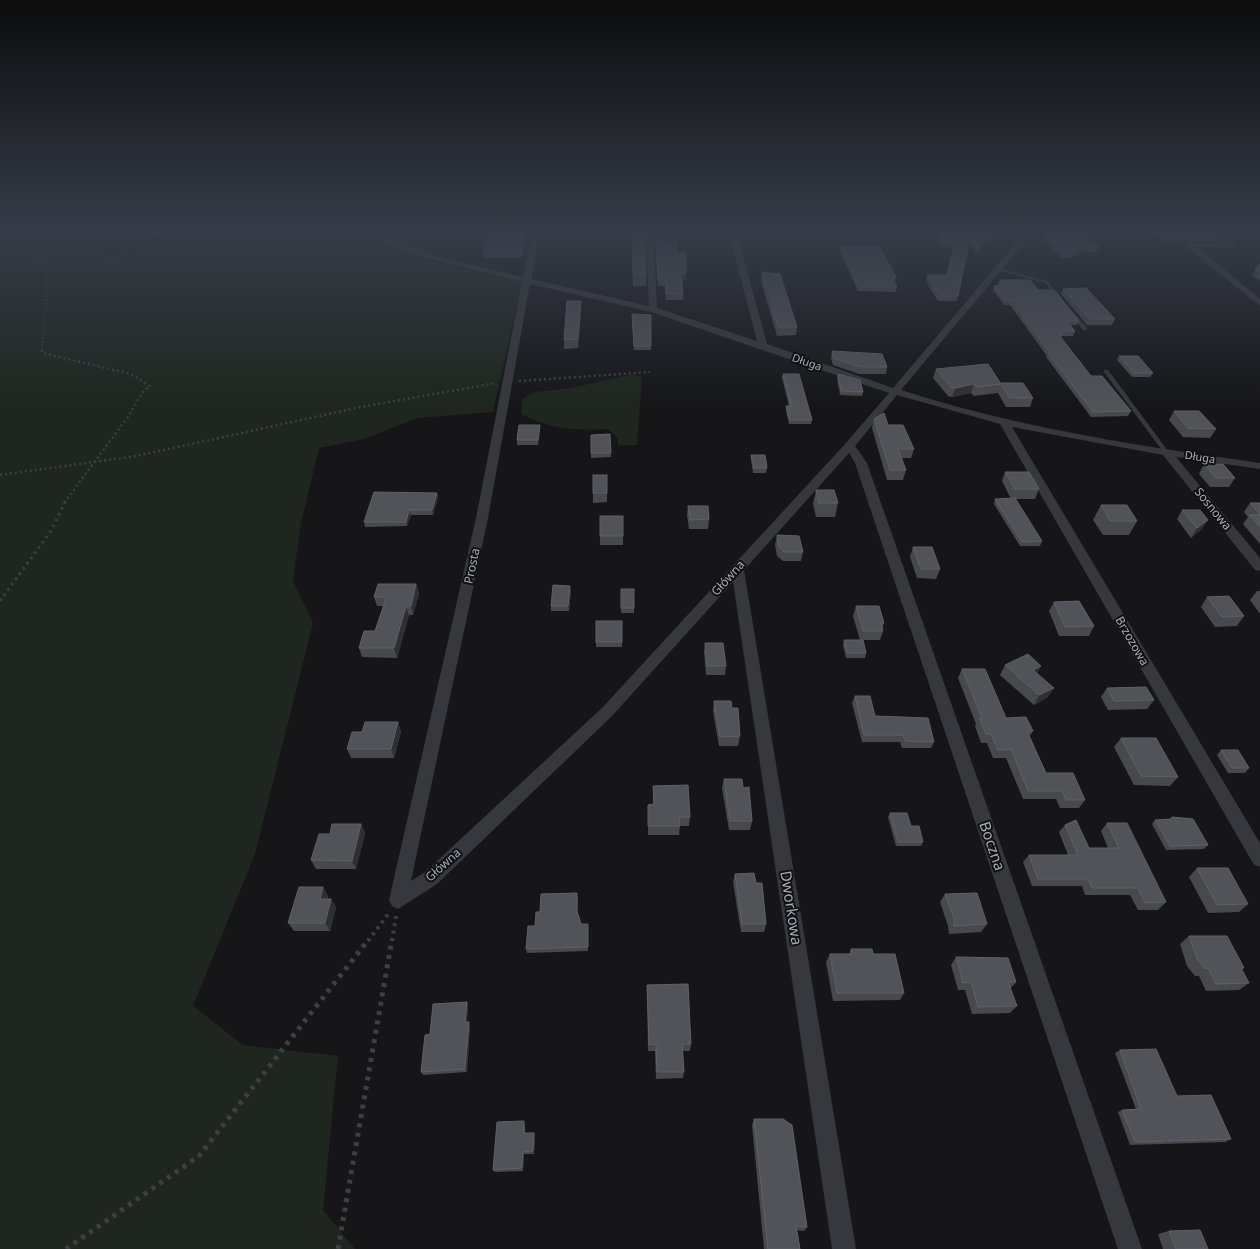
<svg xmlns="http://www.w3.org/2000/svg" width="1260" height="1249" viewBox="0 0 1260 1249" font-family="'Noto Sans',sans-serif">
<rect width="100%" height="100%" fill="#161618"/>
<g fill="#1e261f">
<path d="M0 230H92L110 257 158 249 217 230 287 232 353 230 426 260 522 282 493 412 417 418 364 439 319 448 301 523 293 581 313 623 255 854 193 1006 243 1045 338 1056 323 1210 355 1249H0Z"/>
<path d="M370 230H443L429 253Z"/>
<path d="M634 374 642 378 637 445 618 446V439L608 429C577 431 548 429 521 414L522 399 535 392 571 388Z"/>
</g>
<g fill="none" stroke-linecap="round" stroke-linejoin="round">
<path stroke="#3d3f44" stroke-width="2" stroke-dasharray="1 2.5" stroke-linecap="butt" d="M0 261C18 259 38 253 48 273L42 351"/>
<g stroke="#3d3f44" stroke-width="2.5" stroke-dasharray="2 3" stroke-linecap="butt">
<path d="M42 350V353L131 374 150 386 142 393 128 417 64 503"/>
<path d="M519 381 650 372"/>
<path d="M0 475 136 456 361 407 496 383"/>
</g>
<path stroke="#3d3f44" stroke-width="3" stroke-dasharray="2.5 4" stroke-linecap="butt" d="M0 601 51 531 65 502"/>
<g stroke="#3d3f44" stroke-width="4" stroke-dasharray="3 4.5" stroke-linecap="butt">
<path d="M368 941 389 913"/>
<path d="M392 941 396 916"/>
</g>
<g stroke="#3d3f44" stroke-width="5" stroke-dasharray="4 5.5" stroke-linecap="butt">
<path d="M66 1249 199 1156 369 939"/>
<path d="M338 1249 392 939"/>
</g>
<g fill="#37383d" fill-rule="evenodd">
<path d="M1090 230H1094L1096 232 1093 233Z"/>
<path d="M998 268 1047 281 1087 328V330H1083L1045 283 997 270 996 269Z"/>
<path d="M1104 370H1108L1168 451V453H1164L1104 372Z"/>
</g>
<g fill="#37383d" fill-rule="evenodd">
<path d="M157 230H166L159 235H153L152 233Z"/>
<path d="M357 230H367L435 256 523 277 532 230H540L531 279 649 306 645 230H653L657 308 757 341 728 230H736L767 344 893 388 1027 230H1035L901 390C1018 428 1139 446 1260 463V469L1176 457 1260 558V571L1255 570 1163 455 1012 427 1260 843V867L1254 865 1000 424 897 395 855 446 867 463 1142 1249H1118L855 463 849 453 744 570 856 1249H832L733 582 612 716 437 884 398 909 392 906 389 900 476 518 522 282 429 259 393 247ZM530 284 651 312 889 393 845 444 602 708 425 872 411 881 488 518Z"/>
<path d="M1204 230H1213L1236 243 1237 245 1233 247 1198 248 1260 299V306L1188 248V244H1191L1224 243Z"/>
</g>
</g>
<g fill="#47494d">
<path d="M527 230 522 258H483V254Z"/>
<path d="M946 230H998L976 253 969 242 957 301H938L926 281 927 275H947L953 249 938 243 939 238Z"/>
<path d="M1148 230H1209L1218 236 1215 241H1163Z"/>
<path d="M1216 230H1260L1219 231Z"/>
<path d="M1045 233 1099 247 1097 252H1081L1071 258H1061L1043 238Z"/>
<path d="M632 235 646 274V286H633Z"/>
<path d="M656 241 677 253 686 279 681 281 683 294V300H666L665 286H658Z"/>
<path d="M839 246 896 277 895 281H894L897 287 896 292 858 291 839 250Z"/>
<path d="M1260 263V281L1252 275Z"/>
<path d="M762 272 797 327 796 335 777 336 761 281Z"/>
<path d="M1000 280 1038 290 1079 321 1077 325H1070L1075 331 1073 336H1062L1061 338 1091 376 1131 411 1128 416 1091 417 1046 357 1047 356 1010 305H1004L993 290 994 286H997L999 282 1000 281Z"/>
<path d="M1063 289 1115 319 1112 325H1087L1061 294Z"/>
<path d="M581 301V310L578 348 564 349V340Z"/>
<path d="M632 314 651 315V350H634Z"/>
<path d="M832 351 887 367 886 374H859L833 365 831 358Z"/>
<path d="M1119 356 1153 373 1150 377H1132L1117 360Z"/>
<path d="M936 369 1000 383 1033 398 1030 407H1006L998 393H997L974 396 971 393 952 397 948 396 933 378Z"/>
<path d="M783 374 812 420 811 424H789L786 411V406H789L782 378Z"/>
<path d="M838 374 863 392 862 396 840 395 837 378Z"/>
<path d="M1174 411 1216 429 1210 438 1183 437 1169 420Z"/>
<path d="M874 419 888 425 914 449 911 458H901L906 470 903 480H887L872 428Z"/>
<path d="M540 429 538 445H517V440Z"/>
<path d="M610 434 611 457 591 458V435Z"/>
<path d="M751 455 767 468 766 473H753L751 460Z"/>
<path d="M1204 464 1235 478 1229 487H1210L1199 474Z"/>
<path d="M1005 472 1039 489 1035 499H1015L1042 541 1040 546H1020L994 504 995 499H1011L1002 481Z"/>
<path d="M607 475V502L593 503V493Z"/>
<path d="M816 490 838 503 835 517H816L813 504Z"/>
<path d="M437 493 438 497 433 515H411L407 526 365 527 364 522Z"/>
<path d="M1250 503H1260V544L1243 524 1248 517 1244 512Z"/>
<path d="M1101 505 1137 521 1129 535H1103L1093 520Z"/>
<path d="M688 506 709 519 708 529H689L687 515Z"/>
<path d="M1182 510 1202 529 1191 538 1177 519Z"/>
<path d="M623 516V545H600V536Z"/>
<path d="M777 535 803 552 801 561H783L777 556 775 545Z"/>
<path d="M913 547 940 569 936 579 917 578 910 557Z"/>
<path d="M416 584 419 593 413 615H409L397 658 362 657 359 648 375 631 383 606H377L374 597Z"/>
<rect x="621" y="589" width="13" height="24"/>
<path d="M571 590 569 611H551V606Z"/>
<path d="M1257 591H1260V614L1250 600Z"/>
<path d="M1207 597 1244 616 1237 626 1215 627 1201 607Z"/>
<path d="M1054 602 1094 626 1089 636H1059L1049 611Z"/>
<path d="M856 606 884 623 882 629 883 631 880 640H863L866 653 865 658H846L843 645 844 640H860L853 616Z"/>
<path d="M622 621V647H596V642Z"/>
<path d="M705 643 726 666 725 675H706L704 652Z"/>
<path d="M1005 665 1037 673 1048 697 1034 705 1000 675Z"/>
<path d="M962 669 1006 718 1033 731 1030 736 1046 773 1085 800 1079 808H1060L1056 799H1023L1006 758H993L987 743H981L975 726 976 724 958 678Z"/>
<path d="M1107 688 1154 700 1147 709 1108 710 1101 697Z"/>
<path d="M855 696 875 716 934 742 931 748H902L900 742H862L852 703Z"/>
<path d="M714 701 732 708 740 736 738 746H719L713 711Z"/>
<path d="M398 722 401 732 394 758H351L347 749 362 732Z"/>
<path d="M1121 738 1178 777 1170 786 1134 785 1114 747Z"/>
<path d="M1221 750 1249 768 1245 773H1228L1217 755Z"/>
<path d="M724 779 743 788 752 821 750 830H729L722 788Z"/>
<path d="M653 786 690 817 689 826H680L679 835H648V805L653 804Z"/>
<path d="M890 813 911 826 923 842 921 846H896L888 817Z"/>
<path d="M1172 817 1208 845 1204 849 1166 850 1152 824 1155 820 1170 819Z"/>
<path d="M1107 823 1166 902 1158 910H1138L1130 895H1085L1082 886H1032L1023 862 1029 855H1068L1059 832 1065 825 1089 848H1108L1101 831Z"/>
<path d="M361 824 365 833 356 869H316L311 860 330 834Z"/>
<path d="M1197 868 1248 904 1239 912 1208 913 1189 877Z"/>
<path d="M735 874 766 924 764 932H741L733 882Z"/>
<path d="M323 887 328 896 327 899H331L336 907 330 931H294L288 923Z"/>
<path d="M945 894 987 924 981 932 949 934 948 926 940 902Z"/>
<path d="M578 897 577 912 581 924 588 928V951L527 953 526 949 540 912Z"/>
<path d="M1189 936 1244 968 1242 969 1249 983 1239 990 1206 991 1199 976H1195L1187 966 1180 944Z"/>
<path d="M851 949 904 993 900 1000 833 1001 826 962 830 954H849Z"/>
<path d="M956 957 1016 982 1010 989 1017 1006 1010 1013 972 1014 965 990H958L951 965Z"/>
<path d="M647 985 691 1044 690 1051H683L684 1072 683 1078 656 1079 655 1051H648Z"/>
<path d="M467 1002 468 1006 467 1022H469L470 1026 467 1072 423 1075 421 1072 430 1034Z"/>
<path d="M1120 1050 1177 1096 1231 1139 1225 1142 1130 1145 1118 1112 1122 1110 1136 1109 1115 1053Z"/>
<path d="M754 1119 807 1227 804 1231 797 1230 800 1249H764L752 1125Z"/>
<path d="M525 1124V1133L535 1135 534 1154H524L523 1171 495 1172 493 1170Z"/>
<path d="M1169 1231 1208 1249H1163L1158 1234Z"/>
</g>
<g fill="#2f3033">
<path d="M526 230H527L522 258V254Z"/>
<path d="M995 230H998L976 253 978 248Z"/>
<path d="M1083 247 1081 252 1071 258 1073 253Z"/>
<path d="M686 273V279L680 281 681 275Z"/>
<path d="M581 301V310L578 348V339Z"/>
<path d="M974 384 971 393 952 397 955 388Z"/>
<path d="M540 425V429L538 445V440Z"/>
<path d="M437 493 438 497 433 515 432 510Z"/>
<path d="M409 510 411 515 407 526 406 522Z"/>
<path d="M1208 520 1202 529 1191 538 1197 528Z"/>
<path d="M416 584 419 593 413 615 411 606Z"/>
<path d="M570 586 571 590 569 611 568 606Z"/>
<path d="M406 606 409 615 397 658 394 648Z"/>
<path d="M1041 666 1036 675 1033 670Z"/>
<path d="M1054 688 1048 697 1034 705 1039 695Z"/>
<path d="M398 722 401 732 394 758 391 749Z"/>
<path d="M361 824 365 833 356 869 352 861Z"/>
<path d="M323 887 328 896 325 907 320 899Z"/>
<path d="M331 899 336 907 330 931 325 923Z"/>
<path d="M467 1002 468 1006 467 1026 465 1022Z"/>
<path d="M469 1022 470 1026 467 1072 465 1069Z"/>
<path d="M534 1133 535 1135 534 1154 533 1151Z"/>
<path d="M523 1152 524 1154 523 1171 522 1168Z"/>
</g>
<g fill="#525359" stroke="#5f6168">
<path d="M489 230H526L522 254H483Z"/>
<path d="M946 230H995L978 248 970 237 958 296H940L927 275H947L955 243 939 238Z"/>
<path d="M1157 230H1209L1218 236H1166Z"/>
<path d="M1045 233H1085L1099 247H1083L1073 253H1063Z"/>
<path d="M632 235H644L646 274H633Z"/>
<path d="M656 241 676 242 677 253H686V273L681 275 683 294H666L665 280H658Z"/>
<path d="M839 246H879L896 277H892L897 287H859Z"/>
<path d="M1260 263V272L1255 269Z"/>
<path d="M762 272 780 274 797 327H778Z"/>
<path d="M1000 280H1030L1038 290H1054L1079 321H1066L1075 331H1060L1063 335H1059L1091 376H1102L1131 411 1093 412 1048 353H1050L1012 301H1005L994 286H1002L999 282 1001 281Z"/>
<path d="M1086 288 1115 319H1090L1063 289Z"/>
<path d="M567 301H581L578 339 564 340Z"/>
<path d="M632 314 651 315V346H634Z"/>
<path d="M832 351 882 354 887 367H860L834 358Z"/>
<path d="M1119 356H1138L1153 373H1134Z"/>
<path d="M988 364 1001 384 977 387 974 384 955 388 951 387 936 369Z"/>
<path d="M783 374H799L812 420H790L786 406H791Z"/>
<path d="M838 374 860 380 863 392 841 391Z"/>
<path d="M1000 383H1023L1033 398H1010Z"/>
<path d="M1174 411H1199L1216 429 1188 428Z"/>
<path d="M884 413 888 425H903L914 449H898L906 470H890L874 419Z"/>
<path d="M519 425H540L538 440H517Z"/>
<path d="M610 434 611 453H591V435Z"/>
<path d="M751 455H765L767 468H754Z"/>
<path d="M1204 464H1223L1235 478H1216Z"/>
<path d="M1005 472H1029L1039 489H1015Z"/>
<rect x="593" y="475" width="14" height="18"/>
<path d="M816 490H834L838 503H819Z"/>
<path d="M374 492 437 493 432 510H409L406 522H364Z"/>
<path d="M1015 498 1042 541 1022 542 995 499Z"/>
<path d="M1250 503H1260V514Z"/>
<path d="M1101 505H1127L1137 521H1110Z"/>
<path d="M688 506H708L709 519 690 520Z"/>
<path d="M1182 510H1200L1208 520 1197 528Z"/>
<path d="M1249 515H1260V527Z"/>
<rect x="600" y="516" width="23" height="20"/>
<path d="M777 535 799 536 803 552H784L779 547Z"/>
<path d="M913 547H932L940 569H921Z"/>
<path d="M378 584H416L411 606H406L394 648H359L364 631H375L386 599 384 597H374Z"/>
<path d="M553 585 570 586 568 606H551Z"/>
<rect x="621" y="589" width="13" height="19"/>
<path d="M1229 596 1244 616 1222 617 1207 597Z"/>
<path d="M1079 601 1094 626 1065 627 1054 602Z"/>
<path d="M856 606H879L884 623H881L883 631H863Z"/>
<rect x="596" y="621" width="26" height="21"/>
<path d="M844 640H863L866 653H847Z"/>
<path d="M705 643H723L726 666H707Z"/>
<path d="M1028 654 1041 666 1033 670 1054 688 1039 695 1005 665Z"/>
<path d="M962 669H985L1006 718 1026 717 1033 731 1027 732 1046 773H1073L1085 800H1066L1062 791H1028L1011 749 998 750 991 734H986L979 718H982Z"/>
<path d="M1146 687 1154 700 1114 701 1107 688Z"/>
<path d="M855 696H870L875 716 928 718 934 742 905 741 903 735H864Z"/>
<path d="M714 701H731L732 708H738L740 736 720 737Z"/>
<path d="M365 722H398L391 749H347L352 732H362Z"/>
<path d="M1121 738H1156L1178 777 1141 776Z"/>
<path d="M1221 750H1238L1249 768H1232Z"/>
<path d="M724 779H742L743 788 749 787 752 821H730Z"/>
<path d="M688 785 690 817H679L680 826H648V805L654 804 653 786Z"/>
<path d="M890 813H907L911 826H919L923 842H898Z"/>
<path d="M1172 817 1193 819 1208 845 1170 846 1155 820 1171 819Z"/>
<path d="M1076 820 1089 848H1119L1107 823H1127L1166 902 1145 903 1138 888H1092L1088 879H1038L1029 855H1078L1065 825Z"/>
<path d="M332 824H361L352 861 311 860 319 834H330Z"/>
<path d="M1197 868H1228L1248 904 1217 905Z"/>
<path d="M754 873 756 883H762L766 924H742L735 874Z"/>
<path d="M299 887H323L320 899H331L325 923H288Z"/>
<path d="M577 893V911L581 924H588V947L526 949 528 926H535L536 912H540L541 894Z"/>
<path d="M977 893 987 924 954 926V918L945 894Z"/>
<path d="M1189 936H1227L1244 968H1241L1249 983 1216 984 1208 968 1205 969 1197 958Z"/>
<path d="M851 949H872L873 954H895L904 993H837L830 954H852Z"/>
<path d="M956 957 1008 958 1016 982H1008L1017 1006 978 1007 971 982 963 983Z"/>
<path d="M688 984 691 1044H682L684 1072H657L656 1044 649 1045 647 985Z"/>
<path d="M467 1002 465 1022H469L465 1069 421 1072 425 1035 430 1034 433 1004Z"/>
<path d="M1156 1049 1177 1096 1211 1095 1231 1139 1135 1142 1122 1110 1141 1109 1120 1050Z"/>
<path d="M754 1119H783L792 1125 807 1227 796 1226 800 1249H768Z"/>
<path d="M524 1121V1133H534L533 1151 523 1152 522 1168 493 1170 497 1122Z"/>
<path d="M1200 1230 1208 1249H1176L1169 1231Z"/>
</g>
<linearGradient id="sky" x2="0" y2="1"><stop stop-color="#0c0c0d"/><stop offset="0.57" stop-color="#363c48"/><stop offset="1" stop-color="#363c48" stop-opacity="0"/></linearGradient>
<rect width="1260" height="405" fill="url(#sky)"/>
<g text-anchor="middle" stroke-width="4" stroke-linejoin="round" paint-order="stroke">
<g font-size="11" fill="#a8adb8" stroke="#111113">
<text transform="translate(807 362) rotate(19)" y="4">Długa</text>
<text transform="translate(1200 457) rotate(9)" y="4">Długa</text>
</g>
<g font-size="12" fill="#a8adb8" stroke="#111113">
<text transform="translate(1213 509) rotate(51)" y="4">Sosnowa</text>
<text transform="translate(472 566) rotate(-78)" y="4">Prosta</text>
<text transform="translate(728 578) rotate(-48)" y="4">Główna</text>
<text transform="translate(1132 641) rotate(60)" y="4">Brzozowa</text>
<text transform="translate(443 865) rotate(-42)" y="4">Główna</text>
</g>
<g font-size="15" fill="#a8adb8" stroke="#111113">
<text transform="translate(992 846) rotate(71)" y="5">Boczna</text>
<text transform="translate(791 908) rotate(81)" y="5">Dworkowa</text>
</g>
</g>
</svg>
